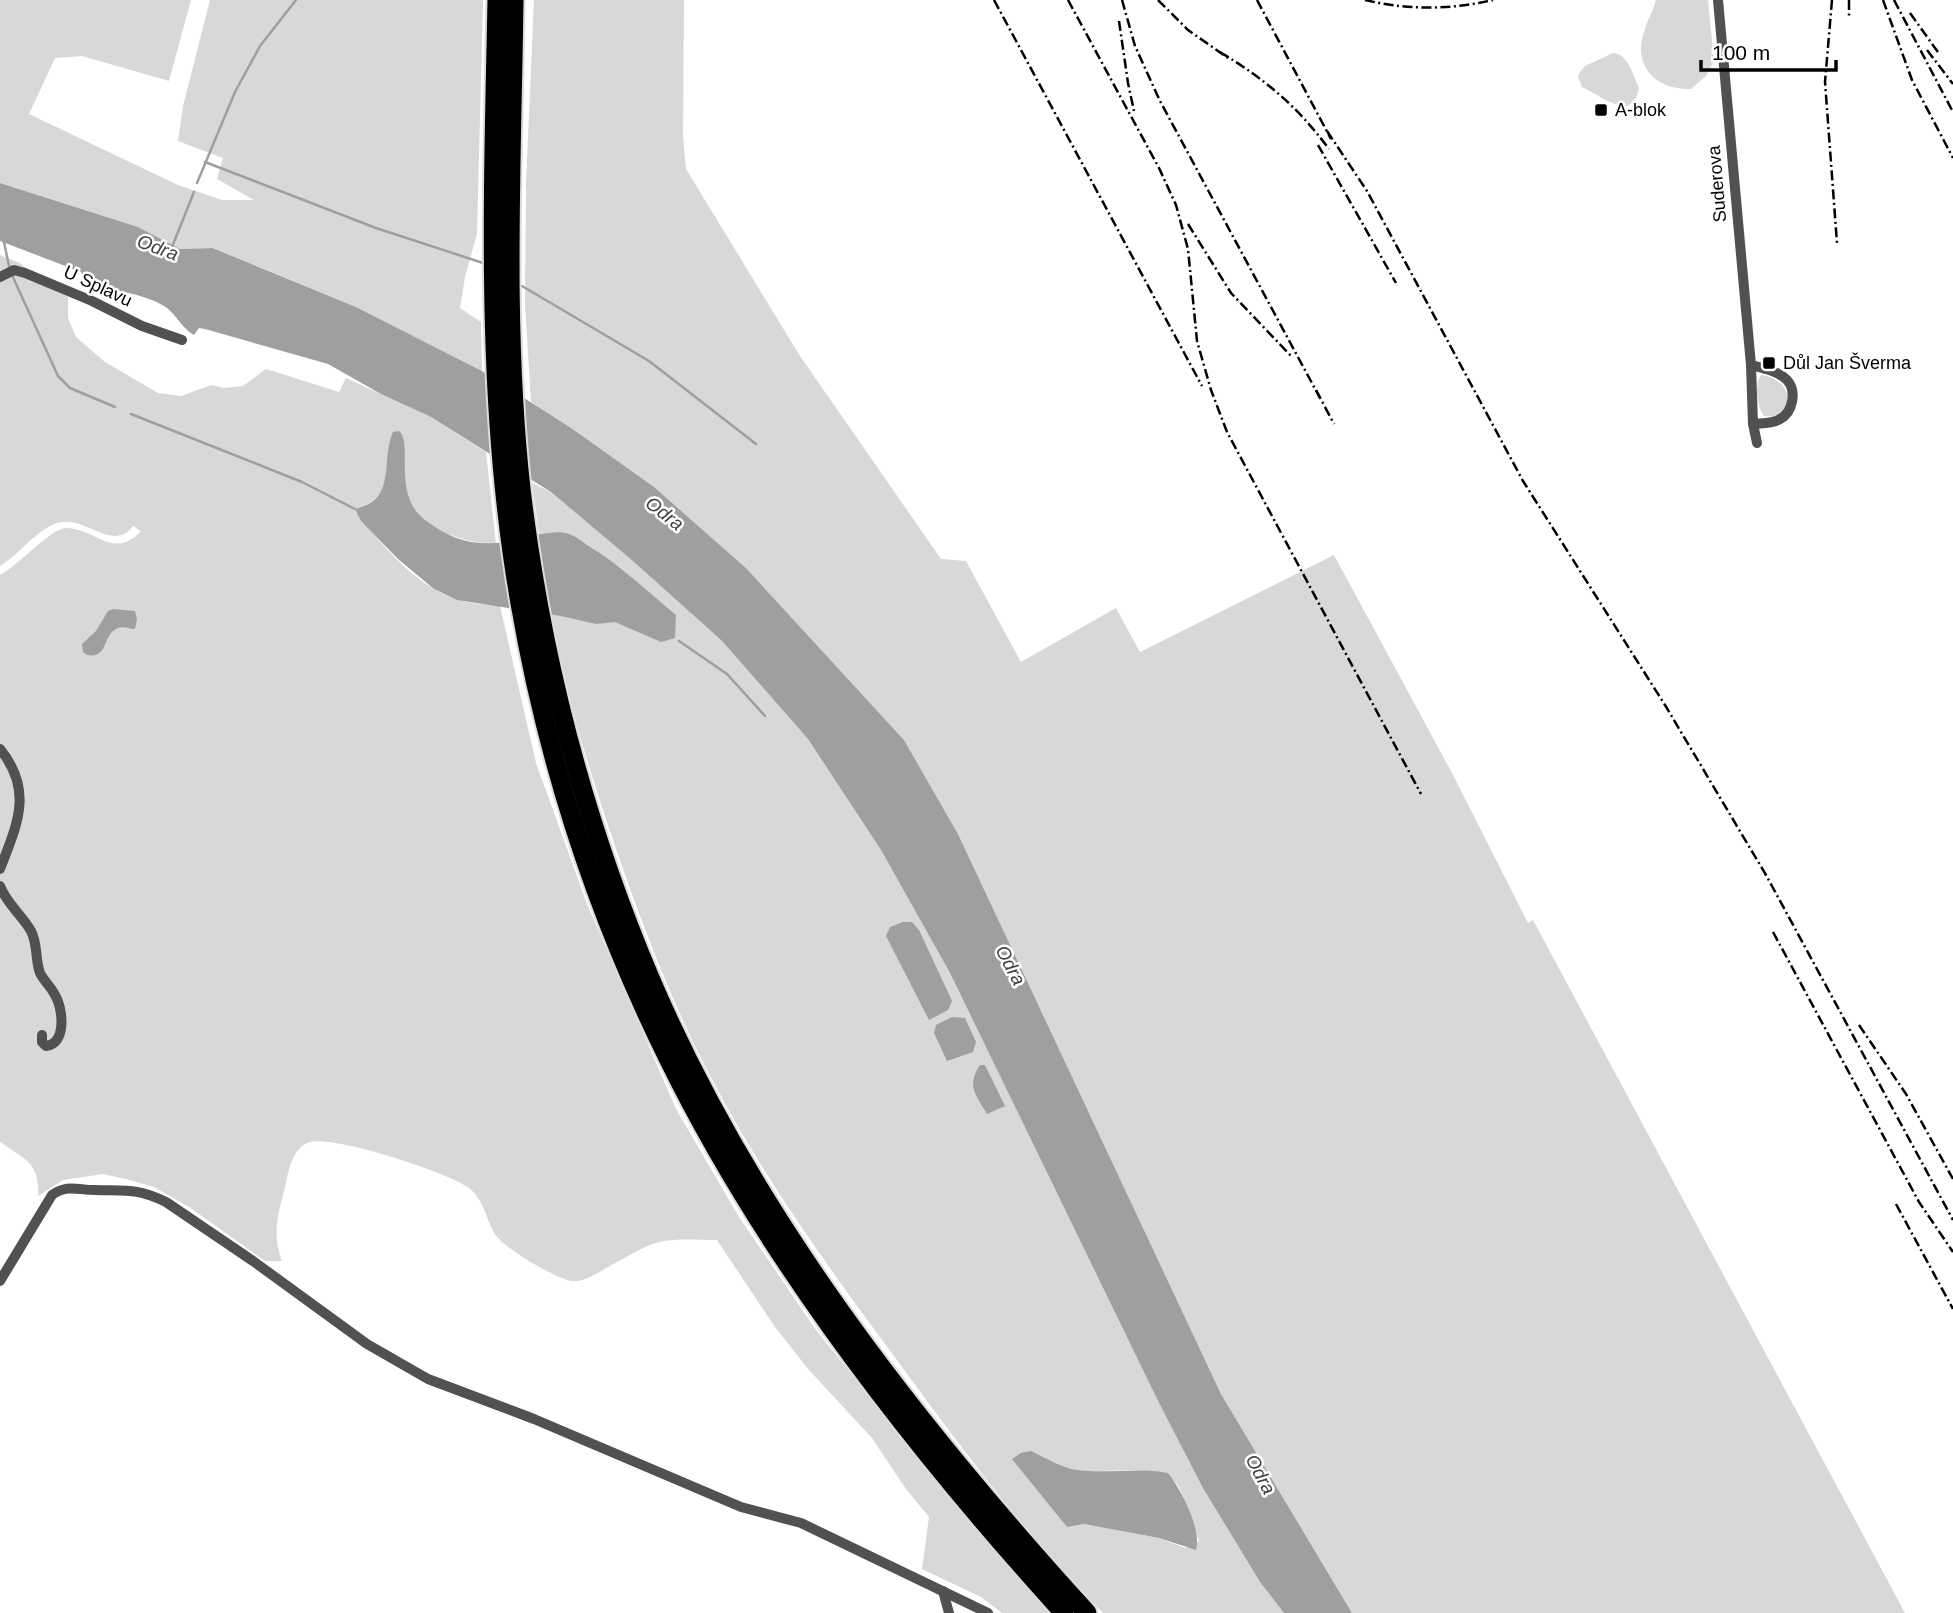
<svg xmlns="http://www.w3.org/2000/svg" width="1953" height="1613" viewBox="0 0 1953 1613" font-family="Helvetica,sans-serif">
<rect width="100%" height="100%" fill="#fff"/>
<g fill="#d8d8d8" fill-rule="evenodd">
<path d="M0 0H191L169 81 82 56 55 58 29 114 178 185 222 200H254L217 179 223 158 178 141 183 106 210 0H483L477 234 465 277 460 308 481 322 482 371 356 307 214 248 180 249 138 227 0 183Z"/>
<path d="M534 0H684L683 136 686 169 800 356 941 559 966 561 1021 662 1116 608 1140 652 1334 555 1452 773 1528 923 1533 920 1905 1613H1352L1221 1394 958 834 904 740 746 568 654 487 531 402 525 304 526 183Z"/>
<path d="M1656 0H1708L1714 61 1706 76 1691 89C1657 90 1632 67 1644 32 1647 20 1653 12 1656 0Z"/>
<path d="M1613 53C1628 53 1633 76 1639 88L1636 98 1628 106C1612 107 1597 94 1582 87L1578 77 1580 72 1585 66Z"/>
<path d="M0 255 20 263 46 285 68 297V318L76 337 105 362 158 393 181 396 211 385 224 388 243 386 266 369 339 392 346 378 431 417 486 452 496 544C466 544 417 529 408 496 403 478 404 459 404 441L391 438C388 471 390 498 355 510 381 544 414 585 456 599 470 604 486 604 500 606L536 763 587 904 676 1109 739 1217 816 1330 946 1492 1052 1613H1002L981 1597 922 1569 929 1517 906 1489 872 1438 809 1370 775 1327 717 1240C702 1240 688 1239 674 1240 652 1240 629 1256 610 1266 599 1272 584 1283 571 1281 555 1278 503 1248 495 1234 485 1218 485 1201 469 1188 450 1173 327 1132 307 1143 293 1150 289 1168 286 1183 279 1212 271 1233 282 1261H265L189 1207 154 1187 126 1179 103 1174 63 1180 38 1196C40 1163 25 1159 0 1142V575C18 566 51 528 66 528 95 528 114 561 141 531L133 526C114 552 87 518 62 522 38 526 21 554 0 566Z"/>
<path d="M1761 375C1799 381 1793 420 1764 416 1757 407 1754 384 1761 375Z"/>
<path d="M532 483 551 492 634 562 722 641 808 739 881 850 950 973 1158 1401 1203 1487 1260 1582 1284 1613H1103C1029 1538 964 1452 902 1367 834 1275 766 1183 713 1081 676 1012 648 940 622 866 598 797 575 727 560 656 547 599 540 541 532 483ZM1031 1451C1046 1458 1060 1467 1076 1470 1099 1474 1154 1464 1171 1478 1185 1489 1193 1525 1199 1541L1185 1548 1159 1538 1084 1524 1072 1526Z"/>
</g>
<g fill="#9f9f9f">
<path d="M0 183 138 227 180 249 213 248 356 307 482 371 571 428 654 487 746 568 904 740 958 834 1221 1394 1352 1613H1284L1260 1582 1203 1488 1158 1401 950 973 881 850 808 739 722 641 634 562 551 492 431 417 381 394 328 364 205 329 199 328 194 335C182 328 177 316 167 308 148 294 110 290 87 284L81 272 0 241Z"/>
<path d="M399 431C414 444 391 494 425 520 462 548 489 547 532 536 543 534 557 530 569 534 575 536 582 541 587 545 619 564 647 591 676 615L675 638 661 642 615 622 596 624 561 616 457 600 434 589 398 559 361 521 355 509C398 499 380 461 393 432Z"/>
<path d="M113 609 135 611 137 619 135 629C129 629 123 626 118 628 102 634 109 659 87 655L83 652 82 644 96 631 108 611Z"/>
<path d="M903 922H912L919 930 952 1001 948 1010 929 1020 886 936 890 927Z"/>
<path d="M952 1017 965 1018 976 1042 973 1052 947 1061 934 1033 936 1025Z"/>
<path d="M980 1065H985L1005 1106 987 1114C976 1095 966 1086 980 1065Z"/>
<path d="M1031 1451C1046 1458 1062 1468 1078 1470 1108 1474 1138 1467 1168 1473 1181 1489 1202 1529 1196 1550L1159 1538 1084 1524 1067 1527 1012 1459 1021 1453Z"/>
</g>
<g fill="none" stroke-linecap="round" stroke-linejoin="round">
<g stroke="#9f9f9f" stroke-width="2.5">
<path d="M205 162 376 228 483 263"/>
<path d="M197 183 235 92 260 46 296 0"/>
<path d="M4 242 9 266"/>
<path d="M172 247 194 192"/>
<path d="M12 275 58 376 70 388 115 407"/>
<path d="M522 286 649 361 756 444"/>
<path d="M131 414 302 482 355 509"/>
<path d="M679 641 727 674 765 716"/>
</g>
<g stroke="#dbdbdb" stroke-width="23">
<g id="highway">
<path d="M497 0C493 201 485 404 520 603 547 760 597 915 668 1058 766 1258 914 1448 1064 1613"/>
<path d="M514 0C512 163 503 327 521 489 541 657 584 822 650 978 751 1215 915 1424 1087 1613"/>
</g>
</g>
<g stroke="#515151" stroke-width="10">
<path d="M1718 0 1751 365 1753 424C1762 423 1772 424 1780 419 1793 412 1797 391 1787 380 1778 371 1763 368 1751 365"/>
<path d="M0 277 14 270 25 273 92 301 142 326 182 340"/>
<path d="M1753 424 1757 443"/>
<path d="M0 749C34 791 17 825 0 869"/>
<path d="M0 886C6 903 22 915 31 931 38 944 35 960 40 973 44 981 51 987 55 995 63 1008 67 1044 46 1046L42 1042V1035"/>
<path d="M0 1281 52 1195C67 1184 78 1190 95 1190 126 1191 137 1188 166 1202L253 1261 367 1344 428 1379 534 1419 741 1507 801 1523 988 1613"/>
<path d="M943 1591 949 1613"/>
</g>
<use href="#highway" stroke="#000" stroke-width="19"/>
<g stroke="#000" stroke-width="2.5" stroke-dasharray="10 3.5 2 3.5" stroke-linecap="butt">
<path d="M994 0 1202 386"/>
<path d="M1068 0 1159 168 1176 205 1188 249 1197 341 1211 390 1227 432 1421 794"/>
<path d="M1122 0 1135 46 1160 101 1320 398"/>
<path d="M1158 0 1188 30 1228 58"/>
<path d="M1257 0 1331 139"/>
<path d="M1365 0C1407 10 1450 10 1493 0"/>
<path d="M1832 0 1825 82 1837 243"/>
<path d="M1849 0V19"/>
<path d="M1883 0 1912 80 1953 158"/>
<path d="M1894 0 1953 112"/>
<path d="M1910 13 1940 55"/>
<path d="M1119 21 1128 83 1134 111"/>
<path d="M1927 50 1953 84"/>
<path d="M1220 52C1266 80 1297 106 1329 149"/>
<path d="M1327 131 1367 191 1523 481 1665 705 1766 875 1953 1220"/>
<path d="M1318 145 1396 283"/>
<path d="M1188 224 1231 293 1291 356"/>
<path d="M1316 390 1334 424"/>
<path d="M1773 932 1919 1202 1953 1252"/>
<path d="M1859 1025 1906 1094 1953 1179"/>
<path d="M1896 1204 1953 1309"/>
</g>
</g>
<g fill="#000" stroke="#fff" stroke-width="2.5">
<rect x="1594" y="103" width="14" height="14" rx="3.5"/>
<rect x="1762" y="356" width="14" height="14" rx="3.5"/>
</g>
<g text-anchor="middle" stroke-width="5" stroke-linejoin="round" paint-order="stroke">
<g font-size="18" fill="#000" stroke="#fff" text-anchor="start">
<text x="1615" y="116">A-blok</text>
<text x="1783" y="369">Důl Jan Šverma</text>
</g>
<g font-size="18" fill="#000" stroke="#fff">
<text transform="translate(1717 184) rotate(-95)" y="6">Suderova</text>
<text transform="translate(98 286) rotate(25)" y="6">U Splavu</text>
</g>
<g font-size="19" font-style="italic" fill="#404040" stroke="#fff">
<text transform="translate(158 247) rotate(20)" y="7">Odra</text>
<text transform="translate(665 513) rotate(38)" y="7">Odra</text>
<text transform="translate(1011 965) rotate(62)" y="7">Odra</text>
<text transform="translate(1261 1474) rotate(62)" y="7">Odra</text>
</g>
</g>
<path d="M1701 60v10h135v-10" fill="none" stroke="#000000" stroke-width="3.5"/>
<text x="1712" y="60" font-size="21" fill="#000000" stroke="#ffffff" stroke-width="5" paint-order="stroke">100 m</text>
</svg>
